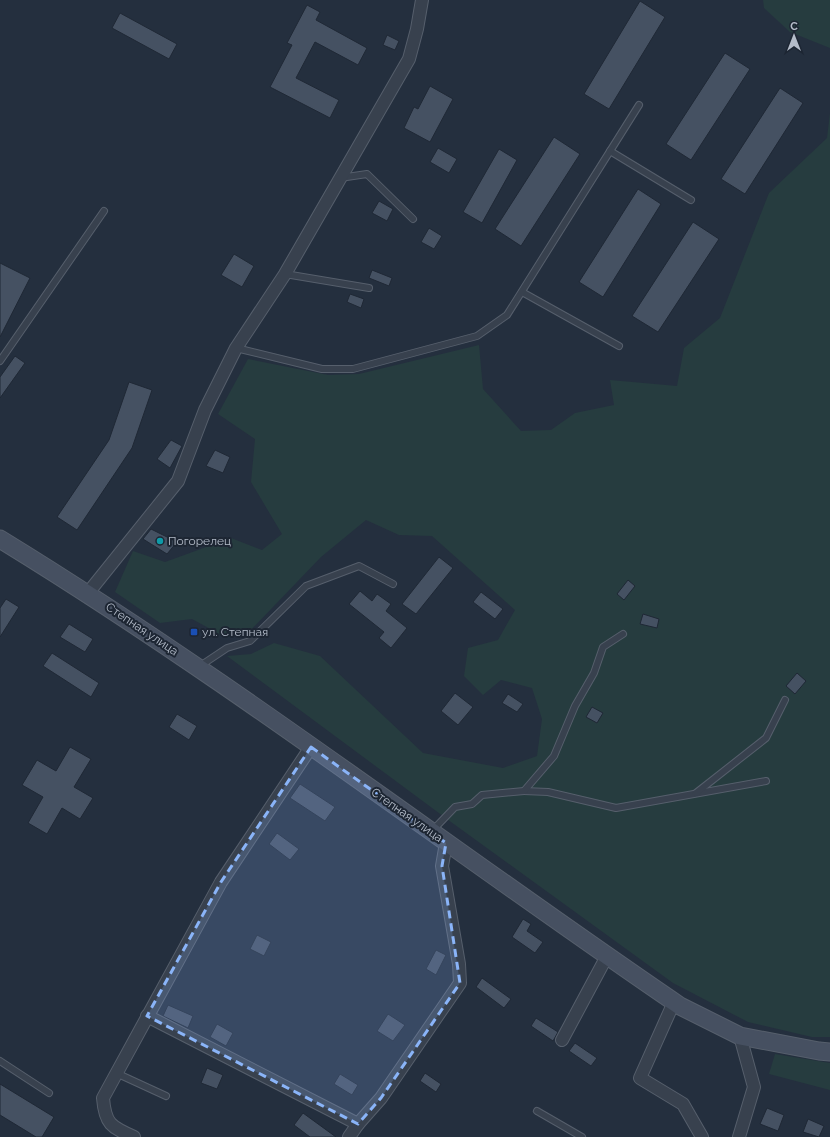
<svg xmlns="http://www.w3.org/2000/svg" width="830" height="1137" viewBox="0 0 830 1137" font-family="Raleway,sans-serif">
<rect width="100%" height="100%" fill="#242f3e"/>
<g fill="#263c3f">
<path d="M763 0H830V48L790 32 764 8Z"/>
<path d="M830 113V1037H812L748 1022 673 983 451 822 227 656 251 654 274 643 320 656 423 753 503 768 537 756 542 719 532 688 501 680 483 695 464 676 468 648 498 640 515 610 432 536 399 535 366 520 321 557 246 635 225 637 192 619 160 623 115 592 133 551 165 562 231 538 262 550 282 534 251 482 255 439 218 414 248 359 328 375 359 374 479 345 483 389 521 431 551 430 575 413 614 405 610 380 677 386 684 348 720 318 769 193 827 138Z"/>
<path d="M775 1054 830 1063V1090L769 1074Z"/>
</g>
<g fill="#455162" stroke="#1f2835">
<path d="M640 1 665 17 609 109 584 94Z"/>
<path d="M307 5 320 12 316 20 367 48 358 65 315 42 296 78 339 100 330 118 270 87 292 45 287 43Z"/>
<path d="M120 13 177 44 169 59 112 28Z"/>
<path d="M387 35 399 41 395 50 383 45Z"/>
<path d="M725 53 750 69 691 160 666 144Z"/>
<path d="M430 86 453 99 430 142 404 128 414 107 418 109Z"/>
<path d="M780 88 803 103 745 194 721 179Z"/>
<path d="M554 137 580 154 521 246 495 229Z"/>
<path d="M438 148 457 159 449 173 430 162Z"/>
<path d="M499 149 517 160 482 223 463 212Z"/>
<path d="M638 189 661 204 603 297 579 282Z"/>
<path d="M379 201 393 209 387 221 372 213Z"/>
<path d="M693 222 719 239 658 332 632 316Z"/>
<path d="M429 228 442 236 434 249 421 242Z"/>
<path d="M234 254 254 266 242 287 221 275Z"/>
<path d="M0 263 30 278 0 337Z"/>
<path d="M372 270 392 278 389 286 369 278Z"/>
<path d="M350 294 364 299 361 308 347 302Z"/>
<path d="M15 356 25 363 0 398V377Z"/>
<path d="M129 382 152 390 132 448 77 530 57 517 109 440Z"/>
<path d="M171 440 182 446 170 468 157 459Z"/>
<path d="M215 450 230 457 223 473 206 466Z"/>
<path d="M151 529 177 542 167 554 143 539Z"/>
<path d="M439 557 453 568 416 614 402 604Z"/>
<path d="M628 580 635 586 624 600 617 594Z"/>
<path d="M360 591 372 601 377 594 391 604 386 611 407 628 391 648 379 638 384 632 349 604Z"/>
<path d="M481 592 503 609 495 619 473 602Z"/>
<path d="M6 599 19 607 0 637V608Z"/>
<path d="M643 614 659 619 657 628 640 624Z"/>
<path d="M69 624 93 639 85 652 60 637Z"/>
<path d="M52 653 99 683 91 697 43 666Z"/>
<path d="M797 673 806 681 795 694 786 686Z"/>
<path d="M455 693 473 707 458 725 441 711Z"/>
<path d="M508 694 523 704 517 712 502 703Z"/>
<path d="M592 707 603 713 597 723 586 717Z"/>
<path d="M177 714 197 726 189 740 169 727Z"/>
<path d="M70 747 91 759 74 787 93 798 80 819 62 808 47 834 28 823 43 797 22 785 37 760 56 771Z"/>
<path d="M300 784 335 807 325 821 290 798Z"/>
<path d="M277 833 299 849 290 860 269 844Z"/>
<path d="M523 919 531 924 527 931 543 942 535 953 512 937Z"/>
<path d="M257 935 271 942 264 956 250 949Z"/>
<path d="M436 950 446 955 436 975 426 969Z"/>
<path d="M482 978 511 999 504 1008 476 987Z"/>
<path d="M168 1005 193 1016 188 1028 163 1016Z"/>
<path d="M388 1014 405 1025 393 1041 377 1031Z"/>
<path d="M536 1018 558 1032 553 1041 531 1026Z"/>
<path d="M217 1024 233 1033 226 1046 210 1037Z"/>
<path d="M575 1043 597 1058 591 1066 569 1051Z"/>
<path d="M207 1068 223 1075 217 1089 201 1083Z"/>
<path d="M425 1073 441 1084 436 1092 420 1081Z"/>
<path d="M340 1074 358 1085 352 1095 334 1084Z"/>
<path d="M0 1084 54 1117 42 1137H36L0 1115Z"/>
<path d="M767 1108 784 1115 778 1131 760 1124Z"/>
<path d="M303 1113 336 1137H310L294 1125Z"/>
<path d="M808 1119 824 1126 819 1137 803 1132Z"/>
</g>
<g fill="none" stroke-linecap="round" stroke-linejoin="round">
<g stroke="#565f6c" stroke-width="8">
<g id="lane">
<path d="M610 151 691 200"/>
<path d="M340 178 367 174 413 219"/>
<path d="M285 274 369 288"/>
<path d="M522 292 619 346"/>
<path d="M236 348 322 369H353L477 336 507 315 639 105"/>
<path d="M0 361 104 211"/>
<path d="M200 666 227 648 250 641 306 586 359 566 393 584"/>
<path d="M524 791 548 792 616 808 766 781"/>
<path d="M696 793 766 738 785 700"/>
<path d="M432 831 455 807 472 804 482 795 524 791 554 756 575 706 594 673 603 647 623 634"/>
<path d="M0 1061 49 1093"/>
<path d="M116 1073 166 1096"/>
<path d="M537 1111 582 1137"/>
</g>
</g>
<g stroke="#565f6c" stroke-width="14">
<g id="street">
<path d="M88 593 178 481 205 410 236 348 285 274 409 59 417 29 422 0"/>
<path d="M674 1002 640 1078 683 1104 702 1137"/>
<path d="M147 1016 358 1124 349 1137"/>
<path d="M562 1040 607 956"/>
<path d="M358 1124 381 1098 460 983 459 964 442 866 446 843"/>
<path d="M134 1137C111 1127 105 1124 103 1098L221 882 311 747"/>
<path d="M739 1137 754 1087 740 1036"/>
</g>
</g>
<g stroke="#565f6c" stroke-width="19">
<path id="secondary" d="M0 539C235 683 452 851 680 1006L740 1036 819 1051 830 1052"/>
</g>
<use href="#lane" stroke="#38414e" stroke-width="6"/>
<use href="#street" stroke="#38414e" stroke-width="12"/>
<use href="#secondary" stroke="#465061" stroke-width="17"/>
</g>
<path fill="#8ab4f8" fill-opacity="0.2" stroke="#8ab4f8" stroke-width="3" stroke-dasharray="8 5" stroke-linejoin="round" d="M311 747 446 843 442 866 460 983 381 1098 358 1124 147 1016 221 882Z"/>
<circle fill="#0f9aa8" stroke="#1d2633" stroke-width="1.5" cx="160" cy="541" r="4"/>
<rect fill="#1a4fb4" stroke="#1d2633" stroke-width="1.5" x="190" y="628" width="8" height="8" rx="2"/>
<g text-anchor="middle" stroke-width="4" stroke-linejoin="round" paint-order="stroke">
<g font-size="12" fill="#b4bcc9" stroke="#1d2633" text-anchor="start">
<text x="168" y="545">Погорелец</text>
<text x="202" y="636">ул. Степная</text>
</g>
<g font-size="12" fill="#b4bcc9" stroke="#1d2633">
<text transform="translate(142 629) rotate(34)" y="4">Степная улица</text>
<text transform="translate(407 815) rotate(35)" y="4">Степная улица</text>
</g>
</g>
<g transform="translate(794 36)" stroke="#1d2633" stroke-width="3" paint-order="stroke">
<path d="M0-3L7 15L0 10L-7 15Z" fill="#b4bcc9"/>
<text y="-6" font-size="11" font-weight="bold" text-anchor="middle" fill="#b4bcc9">С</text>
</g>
</svg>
